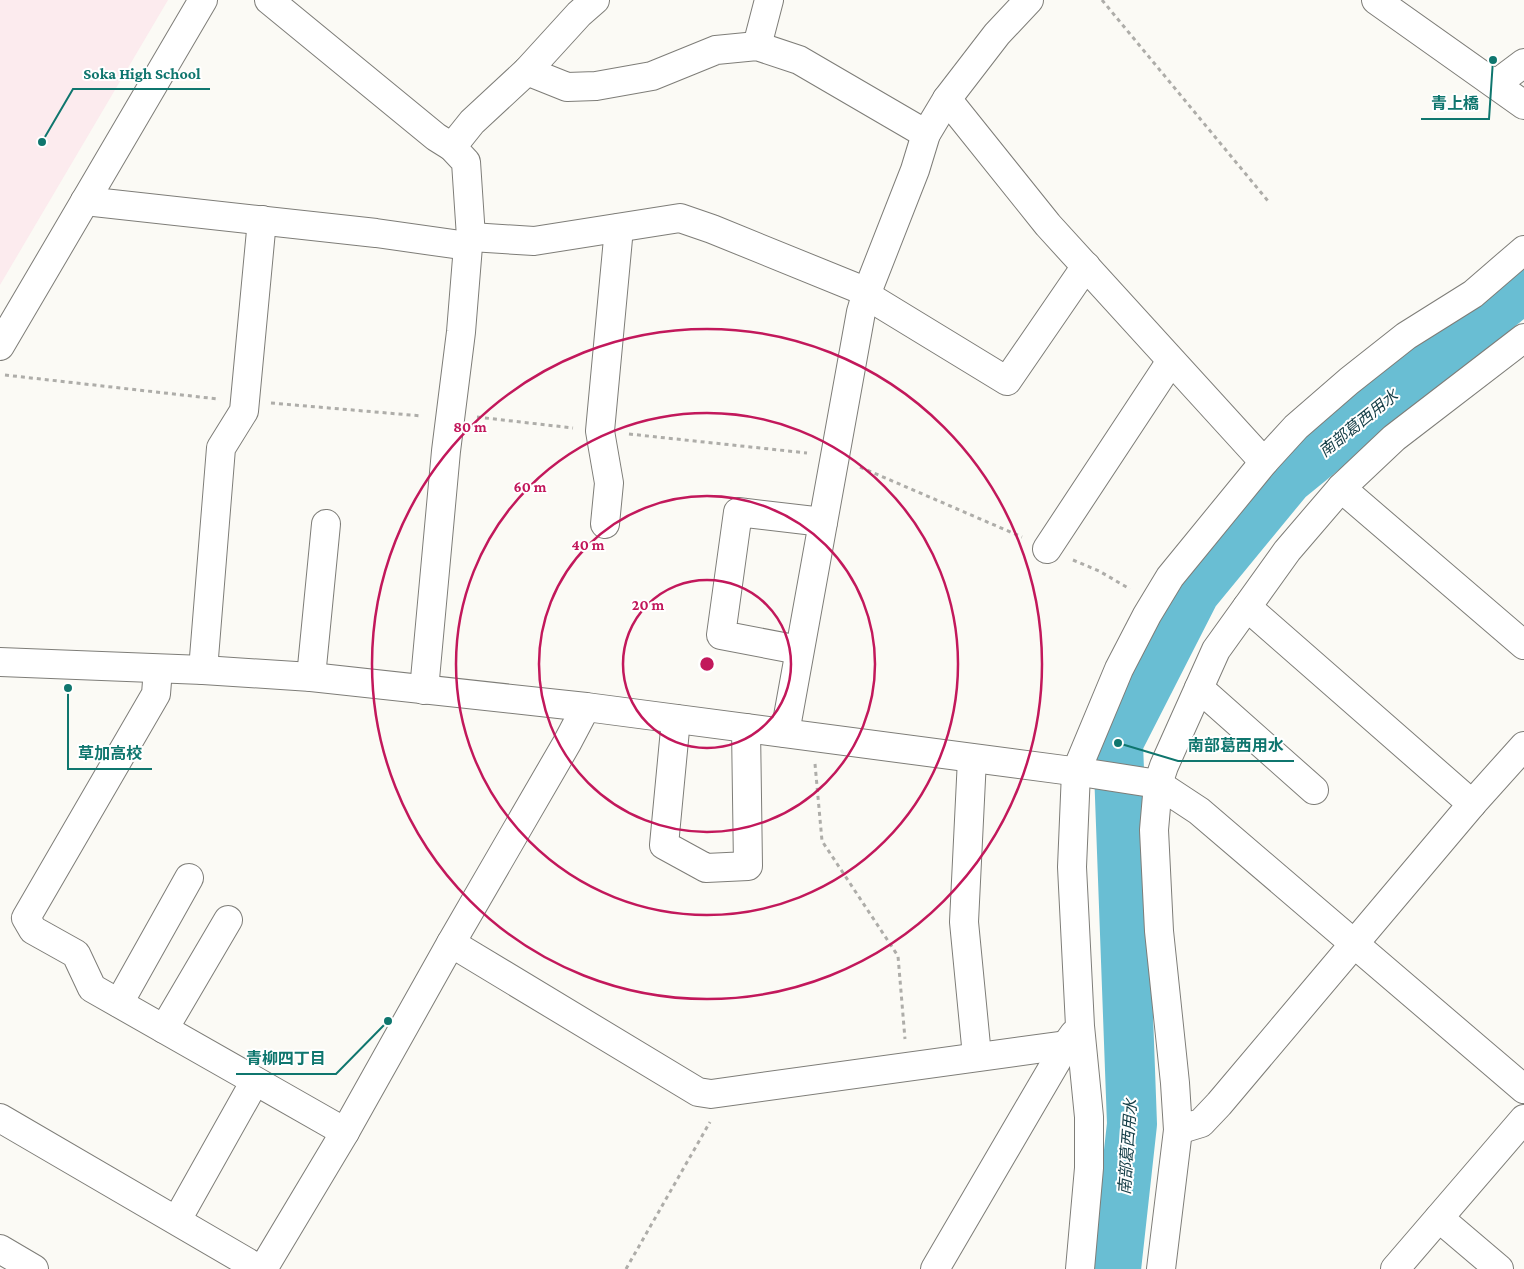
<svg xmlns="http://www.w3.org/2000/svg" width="1524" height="1269" viewBox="0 0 1524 1269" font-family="'Crimson Pro','Noto Sans JP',serif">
<rect width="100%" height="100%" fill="#fbfaf5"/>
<path fill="#fcebee" d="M0 0H168L0 285Z"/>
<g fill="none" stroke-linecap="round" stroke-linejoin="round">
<path stroke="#69bed3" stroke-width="50" d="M1116 1269 1132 1124 1118 743 1195 592 1288 479 1514 295 1524 289"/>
<g stroke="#7e7d78" stroke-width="30">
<g id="minor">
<path d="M269 0 436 137 452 147"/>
<path d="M1376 0 1524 105"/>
<path d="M757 46 769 0"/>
<path d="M527 71 567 87 596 86 652 76 716 50 757 46 799 60 926 134"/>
<path d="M1496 84 1524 63"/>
<path d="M947 99 1048 225 1264 462"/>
<path d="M85 201 376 233 468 246"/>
<path d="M471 237 534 241 680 218 712 229 867 292"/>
<path d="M866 295 1007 381 1086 266"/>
<path d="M0 346 203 0"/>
<path d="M1341 488 1524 645"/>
<path d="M605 524 609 483 600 431 619 228"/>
<path d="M1047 549 1171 361"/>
<path d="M1247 607 1472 804"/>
<path d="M799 650 721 635 738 512 823 522"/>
<path d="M0 662 203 670 311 677 586 707 1087 773 1158 784 1199 811 1524 1089"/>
<path d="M158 669 156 694 26 918 33 930 76 954 92 988 345 1132"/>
<path d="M203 670 221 448 244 411 262 220"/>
<path d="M311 677 326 524"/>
<path d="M1199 688 1314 790"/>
<path d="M424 690 446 451 461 332 468 246 471 237 466 162 452 147 472 122 527 71 579 14 595 0"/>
<path d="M676 719 664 845 706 868 748 866 746 728"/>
<path d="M785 733 861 312 866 295 915 170 926 134 947 99 997 34 1029 0"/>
<path d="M972 759 964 922 977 1056"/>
<path d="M451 943 698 1092 711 1094 1066 1045"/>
<path d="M119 1003 189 878"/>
<path d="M164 1029 228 920"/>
<path d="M0 1118 259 1269"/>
<path d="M1178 1130 1201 1123 1219 1104 1472 804 1524 746"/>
<path d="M1439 1218 1499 1269"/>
<path d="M177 1220 255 1081"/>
<path d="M0 1249 34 1269"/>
<path d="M263 1269 345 1132 451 943 567 743 586 707"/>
<path d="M935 1269 1066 1045 1074 1034"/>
<path d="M1080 1269 1089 1168V1117L1080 1026 1072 867 1076 772 1119 669 1147 615 1170 577 1264 462 1296 427 1349 381 1406 336 1473 294 1524 250"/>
<path d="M1161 1269 1178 1130 1175 1083 1159 931 1154 830 1158 784 1164 766 1216 650 1287 551 1341 488 1394 438 1524 338"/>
<path d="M1395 1269 1524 1119"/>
</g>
</g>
<g stroke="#aeada9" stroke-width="3" stroke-dasharray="4 4" stroke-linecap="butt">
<path d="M1102 0 1268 201"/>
<path d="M5 375 218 399"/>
<path d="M271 403 422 416"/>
<path d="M477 417 573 428"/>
<path d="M629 434 807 453"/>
<path d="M860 467 1022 537"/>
<path d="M1073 560 1099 571 1130 589"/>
<path d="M815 764 822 841 898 956 905 1039"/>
<path d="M626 1269 710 1122"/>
</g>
<use href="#minor" stroke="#fff" stroke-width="28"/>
</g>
<g fill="none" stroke="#c2185b" stroke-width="2.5">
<circle cx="707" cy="664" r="84"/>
<circle cx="707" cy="664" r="168"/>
<circle cx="707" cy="664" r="251"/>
<circle cx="707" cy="664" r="335"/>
</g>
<g text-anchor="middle" stroke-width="4" stroke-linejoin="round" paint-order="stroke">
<g font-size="16" font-style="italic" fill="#143d46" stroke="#fff">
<text transform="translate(1358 423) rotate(-39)" y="6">南部葛西用水</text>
<text transform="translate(1127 1147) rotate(-86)" y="6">南部葛西用水</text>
</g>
</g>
<circle cx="707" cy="664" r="8" fill="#c2185b" stroke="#fff" stroke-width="2.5"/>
<g font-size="15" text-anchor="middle" font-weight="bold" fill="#c2185b" stroke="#fff" stroke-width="4" stroke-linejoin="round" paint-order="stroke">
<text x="470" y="432">80 m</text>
<text x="530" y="492">60 m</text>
<text x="588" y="550">40 m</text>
<text x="648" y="610">20 m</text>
</g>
<path fill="none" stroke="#0f766e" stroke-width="2" d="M42 142L73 89H210M1493 60L1489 119H1421M1118 743L1178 761H1294M68 688L68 769H152M388 1021L336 1074H236"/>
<g fill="#0f766e" stroke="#fff" stroke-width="2">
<circle cx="42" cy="142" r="5"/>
<circle cx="1493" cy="60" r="5"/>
<circle cx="1118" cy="743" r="5"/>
<circle cx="68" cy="688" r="5"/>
<circle cx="388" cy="1021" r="5"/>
</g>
<g font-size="16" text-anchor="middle" font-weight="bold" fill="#0f766e" stroke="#fff" stroke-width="4" stroke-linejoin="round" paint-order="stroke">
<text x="142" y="79">Soka High School</text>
<text x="1455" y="109">青上橋</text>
<text x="1236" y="751">南部葛西用水</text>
<text x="110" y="759">草加高校</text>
<text x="286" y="1064">青柳四丁目</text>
</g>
</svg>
